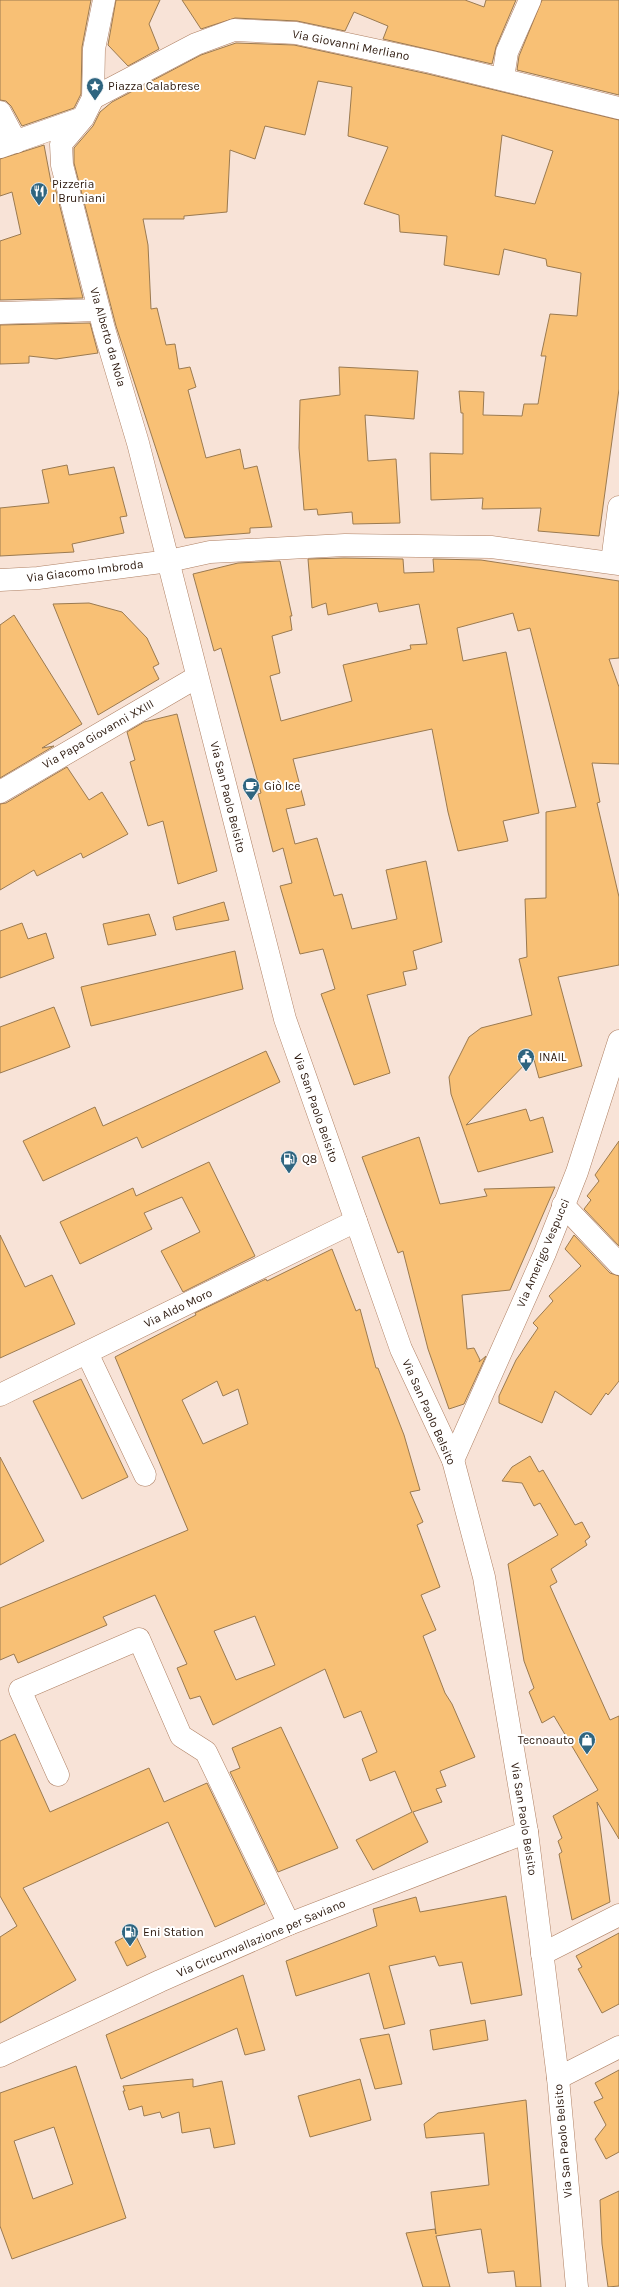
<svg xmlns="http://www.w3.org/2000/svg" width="619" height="2287" viewBox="0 0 619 2287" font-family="Karla,sans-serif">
<rect width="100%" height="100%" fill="#f8e3d7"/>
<g fill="#f8c075" stroke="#9b7a50" fill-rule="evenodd">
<path d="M0 0H91L82 47 81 94 74 108 22 126 11 106 6 101 0 100Z"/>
<path d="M116 0H160L149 24 159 49 128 66 108 45Z"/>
<path d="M182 0H465L484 7 486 0H516L496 47 492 64 383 39 388 26 354 12 345 31 297 21 235 18 201 29Z"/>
<path d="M542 0H619V95L517 70 519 56Z"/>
<path d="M236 43 294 45 428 74 619 120V389L599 536 538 531 541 508 482 509 483 498 431 500 430 453 463 454V413H461L459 391 484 392 483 415 522 416 524 404H538L546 356H541L550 314 577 316 581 273 547 266 546 259 504 249 499 275 444 265 447 236 400 232 399 215 364 204 388 147 348 136 352 87 318 81 305 135 265 126 255 159 230 150 227 212 184 216V219H143L148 245 151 309 157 308 166 345 175 344 179 369 190 367 196 387 188 390 206 458 240 449 244 469 257 466 272 527 250 528V533L185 538 116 326 74 163V148L93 126 100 112 112 102 201 55ZM502 135 553 151 535 204 495 196Z"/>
<path d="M44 145 51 182 53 179 83 298 0 300V241L21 234 12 192 0 196V159Z"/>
<path d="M90 323 98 353 56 359 29 356V363L0 364V325Z"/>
<path d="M339 367 418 371 414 419 365 415 368 461 396 459 400 523 353 524 352 512 318 515 317 509 304 510 299 448 300 400 340 395Z"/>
<path d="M67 465 69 475 114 467 127 516 120 517 124 533 72 544 74 552 0 556V508L49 503 42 470Z"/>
<path d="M344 558 403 559 404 573 434 572 433 559 481 560 619 581V658L609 659 619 687V764L592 763 600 802 597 803 619 897V965L558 977 582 1066 539 1078 533 1056 466 1125 526 1109 530 1121 543 1117 553 1152 478 1172 451 1094 449 1077 469 1037 481 1028 532 1015 519 959 527 957 525 899 546 898V812L576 807 530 628 518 631 513 613 457 628 463 661 506 652 539 813 503 821 508 841 458 851 448 812 432 729 293 759 305 805 286 809 295 844 317 838 334 896 342 894 352 929 397 919 386 870 426 861 442 942 413 951 417 969 403 972 406 985 367 995 390 1073 354 1085 321 994 335 989 323 949 300 954 280 886 292 883 283 848 273 852 258 794 261 793 221 648 214 651 193 574 238 563 280 561 292 616H290L292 630 272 636 280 673 270 676 281 721 352 701 343 665 411 649 410 645 427 644 419 604 379 612 377 603 328 615 326 603 312 608 308 559Z"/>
<path d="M89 603 122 612 147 638 159 664 153 667 159 679 98 715 53 604Z"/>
<path d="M14 615 82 724 42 748 54 746 0 778V625Z"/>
<path d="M177 714 217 871 178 884 163 821 148 826 130 762 135 760 127 732 144 722Z"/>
<path d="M67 767 89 800 102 792 128 834 83 858 81 853 37 876 34 870 0 890V804L6 803Z"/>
<path d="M224 902 229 920 176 930 173 917Z"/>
<path d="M149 914 156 935 108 945 103 924Z"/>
<path d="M22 923 28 939 46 933 54 958 0 978V931Z"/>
<path d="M235 951 243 989 91 1026 81 987Z"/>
<path d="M54 1007 70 1047 0 1073V1027Z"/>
<path d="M266 1051 280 1082 142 1148 137 1137 43 1181 23 1141 95 1107 103 1126Z"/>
<path d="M419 1137 440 1204 487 1196 484 1189 555 1187 510 1290 462 1295 467 1349 474 1348 480 1360 479 1362 486 1356 464 1404 449 1409 428 1349 403 1251 398 1253 362 1157Z"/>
<path d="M619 1141V1246L584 1209 591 1200 587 1196 599 1181 595 1175Z"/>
<path d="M209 1162 255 1256 183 1292 161 1251 200 1232 182 1197 144 1213 152 1229 80 1264 60 1222 133 1188 136 1196Z"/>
<path d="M0 1235 25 1287 52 1275 75 1324 0 1358Z"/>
<path d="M574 1235 610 1273 619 1276V1381L608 1395 606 1393 591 1415 555 1391 542 1423 499 1403V1396L516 1360 538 1328 533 1323 553 1301 549 1296 581 1266 565 1249Z"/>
<path d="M332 1249 356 1311 360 1309 376 1368H378L404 1435 420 1490 410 1492 423 1522 417 1525 440 1587 421 1595 436 1630 423 1636 445 1693 452 1704 475 1757 440 1771 446 1786 436 1789 442 1802 413 1812 428 1842 373 1870 356 1840 412 1812 395 1771 370 1781 362 1759 377 1752 361 1711 344 1718 325 1669 213 1725 200 1696 190 1699 177 1668 187 1664 155 1595 103 1617 107 1625 18 1663 14 1654 0 1660V1608L188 1530 115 1357 196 1315 195 1313 266 1279 267 1281ZM217 1381 223 1396 238 1389 248 1424 203 1444 182 1400ZM255 1616 275 1665 236 1680 214 1631Z"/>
<path d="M81 1379 128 1477 82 1499 33 1401Z"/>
<path d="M530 1456 539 1472 543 1470 575 1525 582 1522 590 1537 585 1541 587 1545 551 1569 557 1582 550 1586 610 1720 619 1716V1839L597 1802 610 1902 572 1920 559 1854 562 1852 558 1841 562 1838 553 1816 598 1790 554 1716 542 1723 529 1692 534 1688 524 1661 508 1564 558 1535 540 1503 534 1506 522 1483 502 1481 512 1467Z"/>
<path d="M0 1457 44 1541 0 1565Z"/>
<path d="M281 1727 338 1848 278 1872 230 1772 240 1768 232 1748Z"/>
<path d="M15 1734 50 1812 149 1768 164 1802 207 1783 265 1904 215 1927 168 1822 23 1888 76 1980 0 2023V1937L17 1926 0 1896V1741Z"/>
<path d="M506 1896 522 1995 471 2004 462 1962 439 1966 435 1956 389 1966 405 2024 384 2029 369 1973 296 1996 286 1961 377 1926 373 1909 416 1897 420 1912Z"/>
<path d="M134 1932 146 1957 127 1966 115 1942Z"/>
<path d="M619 1933V2004L602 2013 578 1969 582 1967 576 1956Z"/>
<path d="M243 1975 265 2050 245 2055 237 2028 121 2079 106 2035Z"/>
<path d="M485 2020 488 2040 433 2050 430 2030Z"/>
<path d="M389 2034 402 2084 375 2089 360 2039Z"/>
<path d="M76 2066 126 2218 12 2259 0 2226V2093ZM54 2127 73 2184 33 2199 14 2141Z"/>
<path d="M619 2070V2152L606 2159 595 2139 606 2125 594 2102 603 2098 595 2083Z"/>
<path d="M193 2079V2087L222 2081 235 2144 214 2148 210 2128 182 2133 179 2112 162 2118 160 2112 144 2116 142 2106 129 2110 123 2091H125L123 2086Z"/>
<path d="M360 2079 371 2120 310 2137 298 2096Z"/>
<path d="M526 2100 541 2287H516L514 2271 488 2273 481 2229 436 2236 450 2287H423L406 2233 435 2229 436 2234 431 2192 489 2185 484 2133 426 2138 424 2124 438 2113Z"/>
<path d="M619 2191V2286L608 2287 602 2244 600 2200Z"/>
</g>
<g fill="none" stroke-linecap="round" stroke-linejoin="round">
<g stroke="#af8064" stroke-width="23">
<g id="minor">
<path d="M104 0 94 49 93 98 83 118 61 144 62 165 104 329 138 443 285 1019 401 1349 453 1460 484 1577 527 1832"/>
<path d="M503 78 507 52 530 0"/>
<path d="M93 98 196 44 234 30 296 33 431 62 619 108"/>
<path d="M0 112 16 142"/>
<path d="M0 147 80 119"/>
<path d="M0 313 99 310"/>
<path d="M612 562 619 507"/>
<path d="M0 580 38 578 169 561 210 552 345 545 491 547 619 564"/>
<path d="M0 792 197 677"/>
<path d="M563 1205 619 1264"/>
<path d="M87 1353 145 1475"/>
<path d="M0 1395 356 1221"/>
<path d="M453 1460 545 1253 577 1172 619 1041"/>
<path d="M58 1775 20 1690 139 1639 181 1736 206 1752 289 1924"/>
<path d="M542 1954 619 1915"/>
<path d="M558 2078 619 2047"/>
</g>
</g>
<g stroke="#af8064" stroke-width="23">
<path id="major" d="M0 2056 160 1981 289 1924 527 1832 558 2078 577 2287"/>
</g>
<use href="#minor" stroke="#fff" stroke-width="22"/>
<use href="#major" stroke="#fff" stroke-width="22"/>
</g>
<defs>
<g id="sight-pin" transform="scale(0.9)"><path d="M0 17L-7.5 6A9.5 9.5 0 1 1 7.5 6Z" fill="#2f6580" stroke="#fff"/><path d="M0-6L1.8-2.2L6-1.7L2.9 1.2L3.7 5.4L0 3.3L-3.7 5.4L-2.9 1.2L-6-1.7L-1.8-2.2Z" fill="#fff"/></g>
<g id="restaurant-pin" transform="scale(0.9)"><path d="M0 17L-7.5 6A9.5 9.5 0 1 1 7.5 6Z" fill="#2f6580" stroke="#fff"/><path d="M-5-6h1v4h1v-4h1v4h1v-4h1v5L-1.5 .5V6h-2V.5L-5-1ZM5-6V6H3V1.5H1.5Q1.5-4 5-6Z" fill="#fff"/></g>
<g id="cafe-pin" transform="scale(0.9)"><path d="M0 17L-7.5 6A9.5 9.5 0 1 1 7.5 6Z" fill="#2f6580" stroke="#fff"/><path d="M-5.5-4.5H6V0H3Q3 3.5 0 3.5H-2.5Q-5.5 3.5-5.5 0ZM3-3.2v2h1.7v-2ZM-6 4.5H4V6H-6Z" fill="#fff"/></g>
<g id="civic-pin" transform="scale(0.9)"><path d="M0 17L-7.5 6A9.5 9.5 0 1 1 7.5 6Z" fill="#2f6580" stroke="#fff"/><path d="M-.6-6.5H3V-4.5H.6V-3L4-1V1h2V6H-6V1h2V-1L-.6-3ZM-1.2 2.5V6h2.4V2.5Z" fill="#fff"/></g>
<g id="fuel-pin" transform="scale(0.9)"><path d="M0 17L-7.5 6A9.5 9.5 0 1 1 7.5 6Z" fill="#2f6580" stroke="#fff"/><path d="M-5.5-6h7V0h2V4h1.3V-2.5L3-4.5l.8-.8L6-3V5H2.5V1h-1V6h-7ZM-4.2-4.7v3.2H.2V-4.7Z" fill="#fff"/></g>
<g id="shop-pin" transform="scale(0.9)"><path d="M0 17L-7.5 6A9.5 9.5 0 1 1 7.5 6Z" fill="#2f6580" stroke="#fff"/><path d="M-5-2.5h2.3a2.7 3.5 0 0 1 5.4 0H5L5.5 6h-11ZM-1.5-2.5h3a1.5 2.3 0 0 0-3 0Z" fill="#fff"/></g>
</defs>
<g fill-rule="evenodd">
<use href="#sight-pin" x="95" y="86"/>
<use href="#restaurant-pin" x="39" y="191"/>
<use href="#cafe-pin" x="251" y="786"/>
<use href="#civic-pin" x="526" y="1057"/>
<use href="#fuel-pin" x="289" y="1159"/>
<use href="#shop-pin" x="587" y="1740"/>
<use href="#fuel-pin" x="130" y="1932"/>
</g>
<g text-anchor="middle" stroke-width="4" stroke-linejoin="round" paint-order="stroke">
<g font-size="12" fill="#2c190e" stroke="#fff">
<text transform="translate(351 45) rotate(11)" y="4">Via Giovanni Merliano</text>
<text transform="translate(108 337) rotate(74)" y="4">Via Alberto da Nola</text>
<text transform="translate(85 571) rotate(-7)" y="4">Via Giacomo Imbroda</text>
<text transform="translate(98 734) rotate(-30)" y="4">Via Papa Giovanni XXIII</text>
<text transform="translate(228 797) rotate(76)" y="4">Via San Paolo Belsito</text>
<text transform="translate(316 1108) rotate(71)" y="4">Via San Paolo Belsito</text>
<text transform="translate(543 1253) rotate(-67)" y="4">Via Amerigo Vespucci</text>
<text transform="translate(178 1308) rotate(-26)" y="4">Via Aldo Moro</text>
<text transform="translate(429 1412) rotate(66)" y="4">Via San Paolo Belsito</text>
<text transform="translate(524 1819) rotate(81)" y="4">Via San Paolo Belsito</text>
<text transform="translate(261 1938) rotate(-23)" y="4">Via Circumvallazione per Saviano</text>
<text transform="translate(563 2141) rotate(-95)" y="4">Via San Paolo Belsito</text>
</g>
<g font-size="12" fill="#2c190e" stroke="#fff" text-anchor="start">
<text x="108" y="90">Piazza Calabrese</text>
<text x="52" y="188">Pizzeria<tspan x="52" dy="14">I Bruniani</tspan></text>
<text x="264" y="790">Giò Ice</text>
<text x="539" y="1061">INAIL</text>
<text x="302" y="1163">Q8</text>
<text x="574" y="1744" text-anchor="end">Tecnoauto</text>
<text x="143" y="1936">Eni Station</text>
</g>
</g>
</svg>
